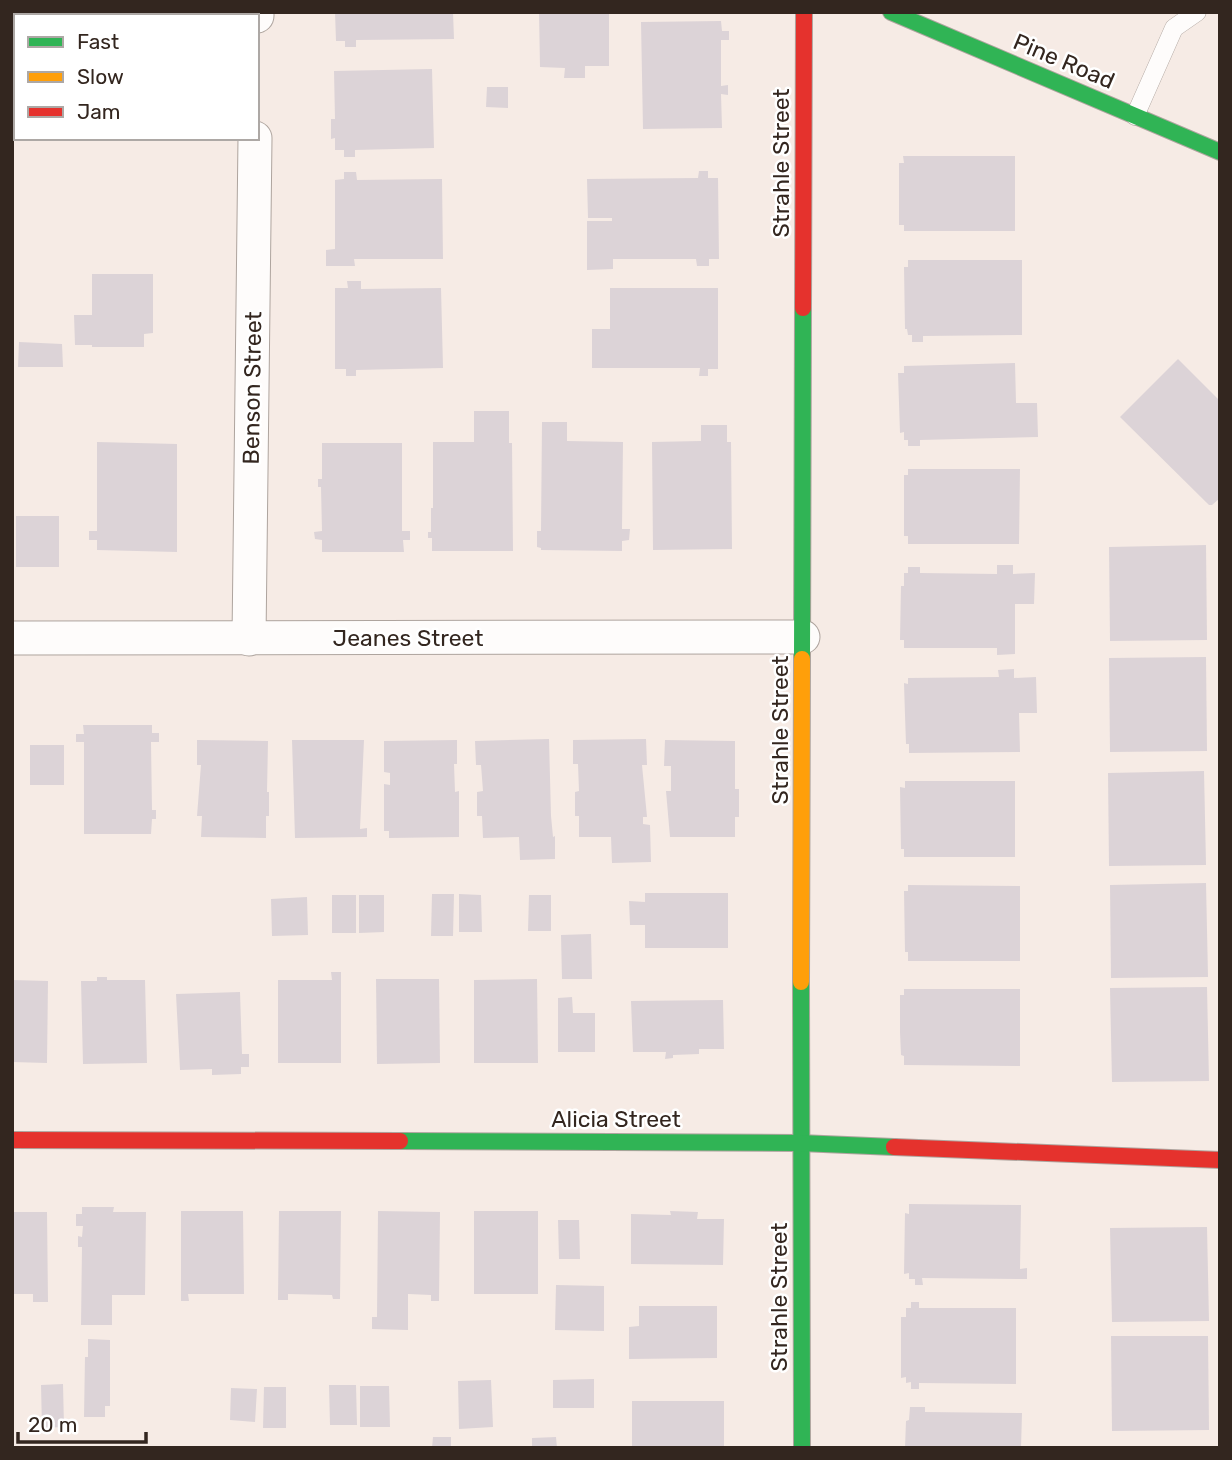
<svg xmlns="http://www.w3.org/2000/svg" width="1232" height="1460" viewBox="0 0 1232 1460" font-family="Rubik,sans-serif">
<rect width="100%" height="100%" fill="#f6ebe5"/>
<g fill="#dcd3d7">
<rect x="19" y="12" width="48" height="4"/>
<path d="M335 12H453L454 39 356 40V47H345V41H336Z"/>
<path d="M539 12H609V66H585V78H564L565 68 540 67Z"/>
<path d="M721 21 722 31H729V40H721V86L728 85V95L721 94 722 128 643 129 641 22Z"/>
<path d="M432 69 434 148 355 150V157H344V150H335V138L331 139V119H335L334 71Z"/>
<path d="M487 87H508V108L486 107Z"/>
<path d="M903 156H1015V231H904V225H899V163H904Z"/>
<path d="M699 171H708V178H718L719 259H709V266H697L696 259H613V269L587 270V221H612V218H588L587 179 698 178Z"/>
<path d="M344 172H356L357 180 442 179 443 259H354L355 266H326V250L335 249V180L344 179Z"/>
<path d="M908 260H1022V335L923 336V342H912V335H908L907 329H905L904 267H908Z"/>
<path d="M92 274H153V333L144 334V347H92V345H75L74 315H92Z"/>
<path d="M347 281H361V289L441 288 443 368 356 370V376H346V369H335V288H348Z"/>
<path d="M610 288H718V369H708V376H699L700 368H592V329H610Z"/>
<path d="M19 342 62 344 63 367H18Z"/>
<path d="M1178 359 1220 401V498L1212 505H1209L1120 417Z"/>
<path d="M1015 363 1016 403H1037L1038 437 920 440V446H908V440H904V432L900 433 898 373H904V366Z"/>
<path d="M474 411H509V443H512L513 551H432V538H428V532H431V508H433V442H474Z"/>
<path d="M542 422H567V441L623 442 622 529H630L629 540 622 541V551L541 550V548L537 547V531H541Z"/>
<path d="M701 425H727V442H731L732 549 653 550 652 442 701 441Z"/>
<path d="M97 442 177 444V552L97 550V540H89V531H97Z"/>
<path d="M322 443H402V531H410V540H403L404 552H322V540L315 539 314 532 322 531 321 487H318V479H322Z"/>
<path d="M908 469H1020L1019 544H908V536H904V475H908Z"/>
<rect x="16" y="516" width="43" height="51"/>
<path d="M1206 545 1207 640 1110 641 1109 547Z"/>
<path d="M997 565H1013V574L1035 573 1034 604H1015V654L997 655V648H904V640H900L901 586H904V573H908V567H920V573L997 574Z"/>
<path d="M1206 657 1207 751 1110 752 1109 658Z"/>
<path d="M1014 669V678L1036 677 1037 713H1019L1020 752 909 753V744H906L905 715 904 683 908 684V678L999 677 998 670Z"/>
<path d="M83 725H152V733H159V742H151L152 810H156V819H152L151 834H84V742H76V734H84Z"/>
<path d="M549 739 551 816 553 837 555 836V859L520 860 519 837 483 838 482 816H477V792L483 791 481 765H476L475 741Z"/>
<path d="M646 739 647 765H642L647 817H643V824L650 825 651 862 612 863 611 837H579V816H575V792L579 791 578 764H573V740Z"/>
<path d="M197 740 268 741 267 792H269V816H266V838L201 837 202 816H197L201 765H197Z"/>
<path d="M292 740H364L360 829 367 828V837L295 838Z"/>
<path d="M457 740V764H454L455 792 459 791V837L389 838V831H384V784L390 785V773L384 772V741Z"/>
<path d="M665 740 735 741V789H739V817H735V837H670L666 791H671V766H664Z"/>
<rect x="30" y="745" width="34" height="40"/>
<path d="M1204 771 1206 865 1109 866 1108 773Z"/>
<path d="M905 781H1015V857H904V849H901L900 787 905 788Z"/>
<path d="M1206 883 1208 977 1111 978 1110 885Z"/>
<path d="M908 885 1020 886V961H908V952H905L904 891H908Z"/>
<path d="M645 893H728V948H645V925H630L629 901 645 902Z"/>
<path d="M432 894H454L453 936H431Z"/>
<path d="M459 894 481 895 482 932H459Z"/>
<rect x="332" y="895" width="24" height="38"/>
<path d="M359 895H384V932L359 933Z"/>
<path d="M529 895H551V931H528Z"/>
<path d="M307 897 308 935 272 936 271 899Z"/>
<path d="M591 934 592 979H562L561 935Z"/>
<path d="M331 972H341V1063H278V980H332Z"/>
<path d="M97 977H107V980H145L147 1063 83 1064 81 981H97Z"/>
<path d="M376 979H439L440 1063 377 1064Z"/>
<path d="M537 979 538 1063H474V980Z"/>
<path d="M12 980 48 981 47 1063 12 1062Z"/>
<path d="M1207 987 1209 1081 1112 1082 1110 988Z"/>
<path d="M904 989H1020V1066L904 1065V1056L901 1055 900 1032V995H904Z"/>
<path d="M240 992 242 1054H249V1067H241V1074L212 1075V1069L180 1070 176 994Z"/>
<path d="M572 997 573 1013H595V1052H558V998Z"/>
<path d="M723 1000 724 1049H699V1054L673 1055V1058L665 1059 666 1052H633L631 1001Z"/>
<path d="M909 1204 1021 1205 1020 1269 1027 1268V1279L922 1278 923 1285H915V1279H909V1273L904 1274 905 1213 909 1214Z"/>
<path d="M82 1207H114L113 1212H146L145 1295H112V1325H81L82 1247H78V1236L82 1237 83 1226H76V1214H82Z"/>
<path d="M181 1211H243L244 1294H188L189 1301H181Z"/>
<path d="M279 1211H341L340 1299H333L332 1295 288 1294V1300H278Z"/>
<path d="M378 1211 440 1212 439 1301H431V1295L408 1294V1330L372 1329V1317H377Z"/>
<rect x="474" y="1211" width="64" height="83"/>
<path d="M670 1211 698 1212 697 1219H724L723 1265 631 1264V1214L671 1215Z"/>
<path d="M12 1212H47L48 1302H33V1294H12Z"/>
<path d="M558 1220H579L580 1259H559Z"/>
<path d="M1207 1227 1209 1321 1112 1322 1110 1228Z"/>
<path d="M556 1285 604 1286V1331L555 1330Z"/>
<path d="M911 1302H919V1308H1016V1384L919 1383V1389H911V1382L906 1383V1377L901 1378V1317H906V1308H911Z"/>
<path d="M639 1306H717V1358L629 1359V1327L639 1326Z"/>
<path d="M1111 1336H1208L1209 1430 1112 1431Z"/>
<path d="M88 1339 110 1340V1406H105V1417H84L85 1357H88Z"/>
<path d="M594 1379V1408H553V1380Z"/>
<path d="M491 1380 493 1427 459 1429 458 1381Z"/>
<path d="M63 1384 64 1427 42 1428 41 1385Z"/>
<path d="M329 1385H356L357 1425H330Z"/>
<path d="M360 1386H389L390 1427H360Z"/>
<path d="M264 1387H286V1428H263Z"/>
<path d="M231 1388 257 1389 255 1422 230 1420Z"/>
<path d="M632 1401H724V1446L632 1448Z"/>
<path d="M910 1407H925V1412L1022 1413 1021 1448H905L906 1421 909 1420Z"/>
<path d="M433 1437H451V1448H432Z"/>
<path d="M556 1437 557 1448H532V1438Z"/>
</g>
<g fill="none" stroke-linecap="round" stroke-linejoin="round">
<g stroke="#aea49e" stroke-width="19">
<path id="lane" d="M1135 116 1174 28 1197 12"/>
</g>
<g stroke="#aea49e" stroke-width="35">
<g id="street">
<path d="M257 16V12"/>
<path d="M12 638 803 637"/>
<path d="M249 639 255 138"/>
</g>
</g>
<g stroke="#aea49e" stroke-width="18">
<g id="fast">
<path d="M891 12 1220 152"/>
<path d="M802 659 803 308"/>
<path d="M801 982 802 1448"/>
<path d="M400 1141 800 1143 894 1147"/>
</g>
</g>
<g stroke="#aea49e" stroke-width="18">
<path id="slow" d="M801 982 802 659"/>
</g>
<g stroke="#aea49e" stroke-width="18">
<g id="jam">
<path d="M803 308 804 12"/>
<path d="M12 1140 400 1141"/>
<path d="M894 1147 1220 1160"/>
</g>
</g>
<use href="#lane" stroke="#fefcfb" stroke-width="18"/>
<use href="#street" stroke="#fefcfb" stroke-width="33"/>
<use href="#fast" stroke="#30b455" stroke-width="16"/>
<use href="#slow" stroke="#ff9f0a" stroke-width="16"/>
<use href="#jam" stroke="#e5322d" stroke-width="16"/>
</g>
<g text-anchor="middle" stroke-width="5" stroke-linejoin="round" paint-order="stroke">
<g font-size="23" fill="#33261f" stroke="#fff">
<text transform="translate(1064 61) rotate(23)" y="8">Pine Road</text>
<text transform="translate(781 163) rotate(-90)" y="8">Strahle Street</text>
<text transform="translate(252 388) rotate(-89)" y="8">Benson Street</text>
<text x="408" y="646">Jeanes Street</text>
<text transform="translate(780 730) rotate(-90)" y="8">Strahle Street</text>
<text x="616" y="1127">Alicia Street</text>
<text transform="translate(779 1297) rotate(-90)" y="8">Strahle Street</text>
</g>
</g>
<rect width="1232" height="1460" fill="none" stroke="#33261f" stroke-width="28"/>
<rect x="14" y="14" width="245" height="126" fill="#ffffff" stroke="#ada8a5" stroke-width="2"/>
<rect x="28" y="37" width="35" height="10" fill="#30b455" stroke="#ada8a5" stroke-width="2"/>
<text x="77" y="49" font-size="21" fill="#33261f">Fast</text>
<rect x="28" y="72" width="35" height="10" fill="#ff9f0a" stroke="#ada8a5" stroke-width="2"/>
<text x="77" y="84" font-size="21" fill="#33261f">Slow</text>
<rect x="28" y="107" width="35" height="10" fill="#e5322d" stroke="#ada8a5" stroke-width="2"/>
<text x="77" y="119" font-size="21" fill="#33261f">Jam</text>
<path d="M18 1432v10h128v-10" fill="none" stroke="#33261f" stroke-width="3.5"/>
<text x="28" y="1432" font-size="21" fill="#33261f" stroke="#ffffff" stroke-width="5" paint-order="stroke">20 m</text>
</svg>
